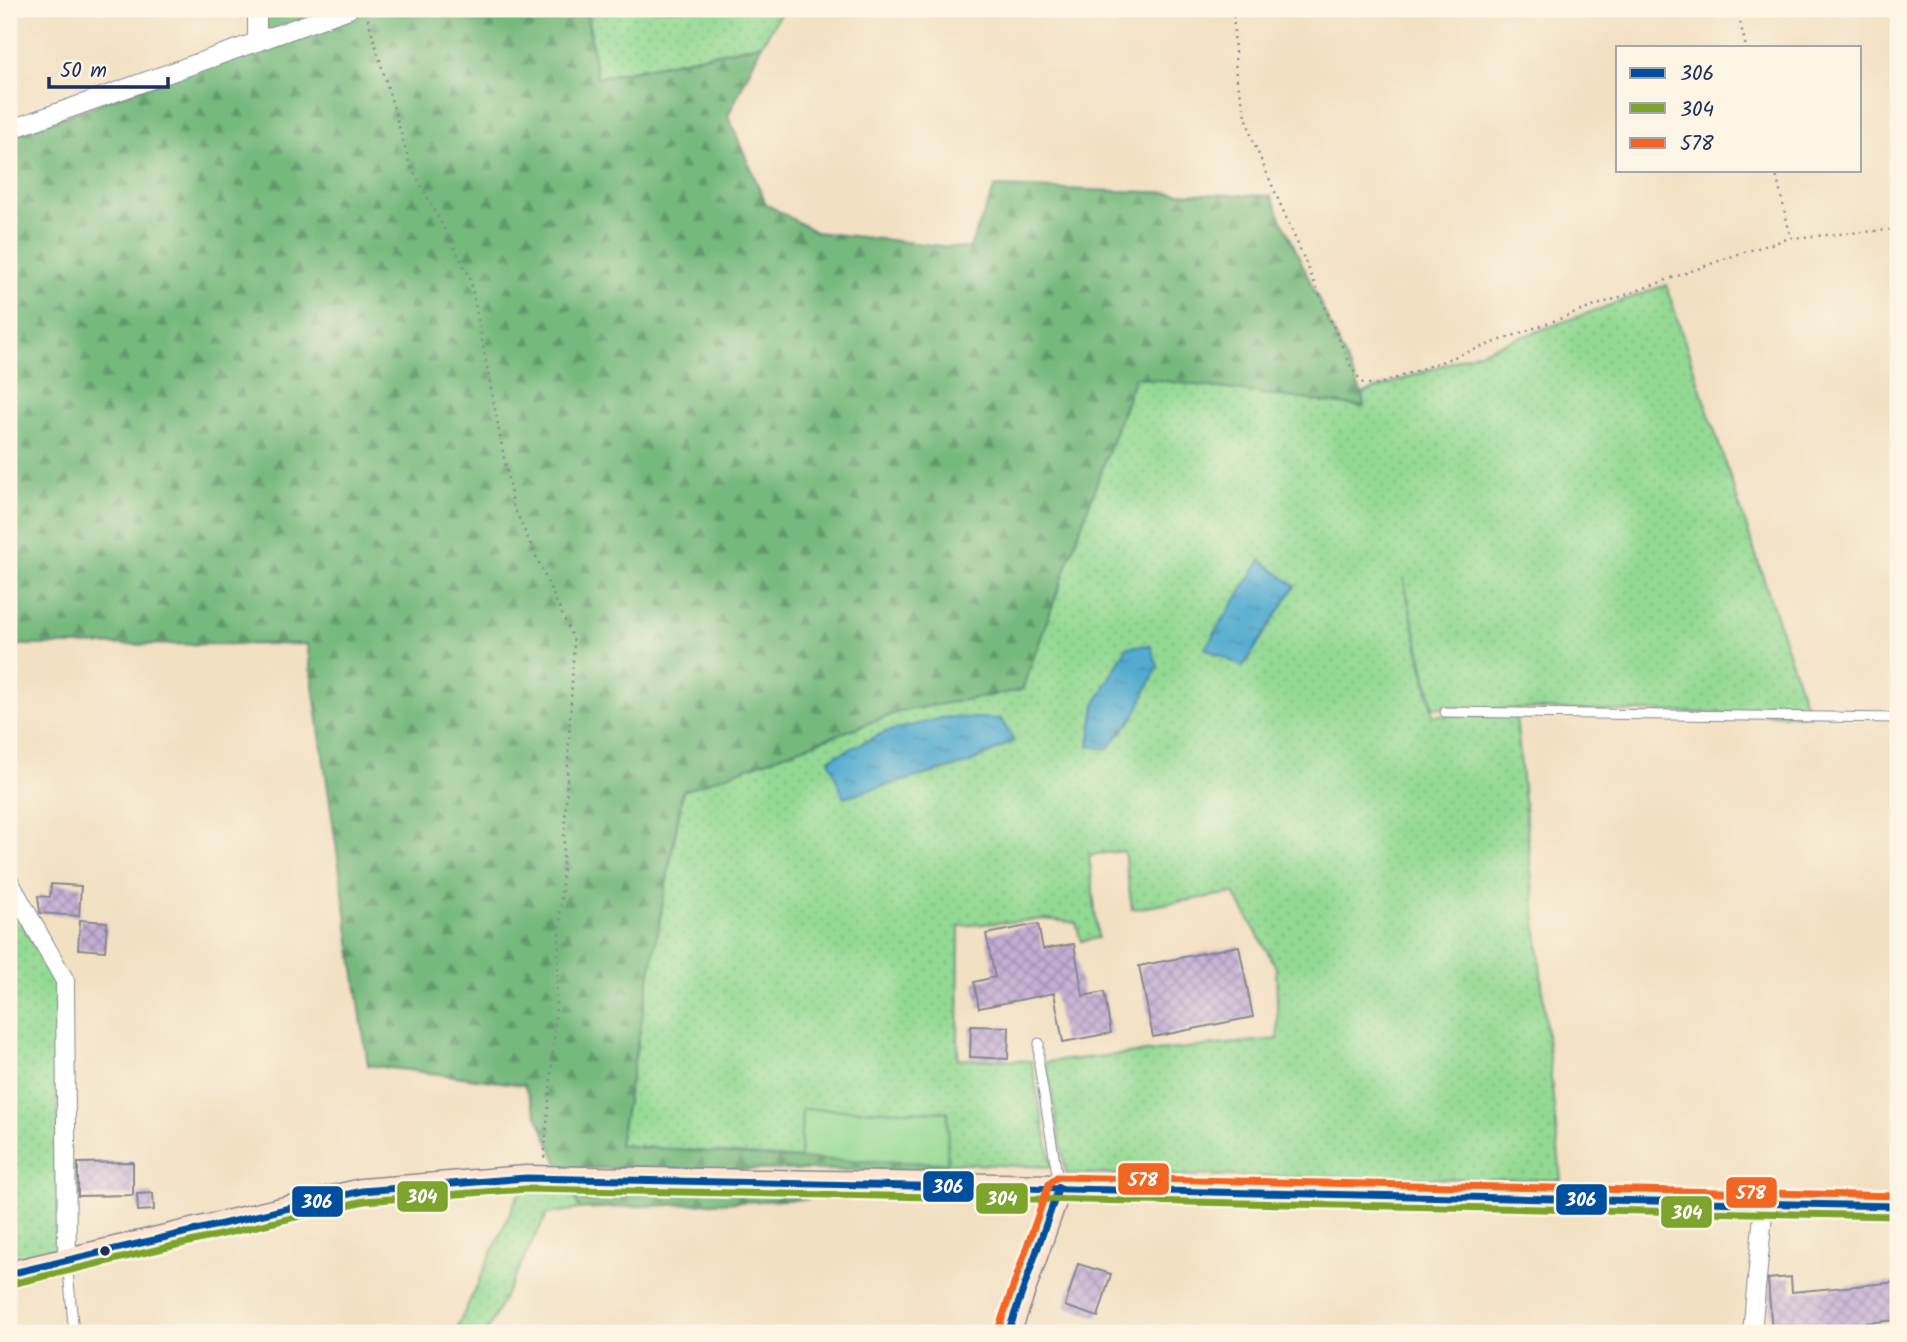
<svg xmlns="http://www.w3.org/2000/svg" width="1907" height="1342" viewBox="0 0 1907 1342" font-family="Kalam,sans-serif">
<defs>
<pattern id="grass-dots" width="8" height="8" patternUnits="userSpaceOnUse" patternTransform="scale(1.75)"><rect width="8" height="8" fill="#93d993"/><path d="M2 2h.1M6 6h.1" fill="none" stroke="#7ebb81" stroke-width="1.8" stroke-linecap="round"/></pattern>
<pattern id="forest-firs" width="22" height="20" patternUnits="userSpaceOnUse" patternTransform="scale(1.75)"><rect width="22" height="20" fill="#76b97d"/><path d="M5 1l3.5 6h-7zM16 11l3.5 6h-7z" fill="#60976a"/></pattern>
<pattern id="water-ripples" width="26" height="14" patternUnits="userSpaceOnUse" patternTransform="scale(1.75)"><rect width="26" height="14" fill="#52acd0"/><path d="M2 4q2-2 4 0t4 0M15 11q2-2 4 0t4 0" fill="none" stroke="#438cac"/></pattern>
<pattern id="building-cross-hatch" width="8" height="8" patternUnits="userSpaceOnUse" patternTransform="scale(1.75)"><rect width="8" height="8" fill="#c5add4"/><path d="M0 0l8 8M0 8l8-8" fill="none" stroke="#9f8daf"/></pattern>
</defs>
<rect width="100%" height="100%" fill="#fcf5e5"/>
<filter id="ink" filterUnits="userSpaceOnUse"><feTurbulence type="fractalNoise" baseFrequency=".0143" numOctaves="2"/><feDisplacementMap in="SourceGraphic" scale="14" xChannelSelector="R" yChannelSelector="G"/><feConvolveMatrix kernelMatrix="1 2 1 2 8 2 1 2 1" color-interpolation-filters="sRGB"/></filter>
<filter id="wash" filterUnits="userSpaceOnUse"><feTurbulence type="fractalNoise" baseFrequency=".00686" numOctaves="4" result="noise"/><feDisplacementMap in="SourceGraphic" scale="28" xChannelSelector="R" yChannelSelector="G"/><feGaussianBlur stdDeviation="1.57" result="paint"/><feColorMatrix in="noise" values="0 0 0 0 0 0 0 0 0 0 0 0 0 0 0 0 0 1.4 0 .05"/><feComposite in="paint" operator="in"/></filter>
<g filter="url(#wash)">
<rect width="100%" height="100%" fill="#f2e0c2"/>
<g fill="url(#grass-dots)" stroke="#578478" stroke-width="2">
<path d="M587 9H783L762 44 597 78Z"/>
<path d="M1666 285 1809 715 1433 707 1403 578 1433 715 1516 716 1561 1180 1066 1174 1046 1062 1278 1039 1276 967 1234 893 1132 909 1124 851 1089 855 1098 938 1081 941 1076 923 1046 919 959 926 958 1059 1031 1061 1052 1167 947 1163 948 1112 802 1109 800 1159 619 1145 683 791 902 711 1022 689 1135 377 1364 407 1362 394Z"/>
<path d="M9 901 57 984 59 1252 9 1265Z"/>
<path d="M569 1186 580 1209 547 1214 486 1333H455L522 1187Z"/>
</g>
<g fill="url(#forest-firs)" stroke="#48746e" stroke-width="2">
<path d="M261 9H586L597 78 762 44 728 116 766 204 816 232 969 249 995 187 1271 196 1362 394 1364 407 1135 377 1022 690 902 711 683 791 619 1145 800 1159 947 1163 940 1171 560 1168 524 1085 368 1065 307 644 9 645V137L261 43Z"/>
<path d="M569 1186 808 1192V1199L580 1209Z"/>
</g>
<path fill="#93d993" stroke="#578478" stroke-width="2" d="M802 1109 948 1112 947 1163 800 1159Z"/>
<g fill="url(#water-ripples)" stroke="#366e97" stroke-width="2">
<path d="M1261 560 1295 586 1243 667 1205 648Z"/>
<path d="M1150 645 1158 666 1134 717 1107 749 1089 746 1095 704 1127 647Z"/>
<path d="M946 717 1001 719 1014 741 970 763 843 797 829 759 885 732Z"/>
</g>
<g id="blocks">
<g fill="url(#building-cross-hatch)">
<path d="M51 884 81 886 79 916 40 913 38 896 50 897Z"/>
<path d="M80 920 107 922 105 951 78 949Z"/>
<path d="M1038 924 1043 949 1074 944 1083 996 1104 992 1111 1033 1063 1042 1054 993 979 1008 974 982 995 977 986 934Z"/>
<path d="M1239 946 1253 1017 1153 1037 1139 966Z"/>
<path d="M971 1026 1009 1027 1008 1059 970 1057Z"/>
<path d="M133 1162V1195L78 1196V1163Z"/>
<path d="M153 1193 154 1210 138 1211 137 1194Z"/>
<path d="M1078 1264 1111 1274 1098 1317 1065 1306Z"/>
<path d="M1791 1277 1792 1292 1898 1282V1320L1864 1323 1865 1333H1772L1768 1279Z"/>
</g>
</g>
</g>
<g filter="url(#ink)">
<use href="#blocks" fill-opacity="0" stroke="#868890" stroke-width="2"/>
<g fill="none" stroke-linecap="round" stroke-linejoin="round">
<g stroke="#868890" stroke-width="11">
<g id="lane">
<path d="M1445 712 1898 718"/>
<path d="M1039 1043V1065L1059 1186"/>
<path d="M67 1261 74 1333"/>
</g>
</g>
<g stroke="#868890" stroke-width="20">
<g id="street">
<path d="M257 9V42"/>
<path d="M9 130 349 9"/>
<path d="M9 881 65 981 67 1259"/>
<path d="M1752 1333 1764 1203"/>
</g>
</g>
<g stroke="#868890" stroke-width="27">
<g id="secondary">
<path d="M9 1274 362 1191 526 1178 1059 1187 1898 1206"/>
<path d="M1008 1333 1059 1187"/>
</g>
</g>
<g stroke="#868890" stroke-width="2.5" stroke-dasharray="2 5" stroke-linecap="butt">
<path d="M1233 9 1236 76 1252 139 1352 369 1363 383 1377 385 1741 253 1791 238 1898 229"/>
<path d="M1737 9 1746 47"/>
<path d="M366 12 410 165 470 277 513 505 574 641 554 1042 544 1160"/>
<path d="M1775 170 1791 238"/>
</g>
<use href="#lane" stroke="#fff" stroke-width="9"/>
<use href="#street" stroke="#fff" stroke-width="18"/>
<use href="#secondary" stroke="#fde4d1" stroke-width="24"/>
<g stroke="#fcf5e5" stroke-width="12">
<g id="bus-1">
<path d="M9 1274 362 1191 526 1178 1898 1206"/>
<path d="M1008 1333 1059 1187"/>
</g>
</g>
<g stroke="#fcf5e5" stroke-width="12">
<path id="bus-2" d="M11 1284 364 1201 526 1189 1898 1216"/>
</g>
<g stroke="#fcf5e5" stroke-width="12">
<path id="bus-3" d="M998 1330 1049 1184 1057 1177 1898 1196"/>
</g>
<use href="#bus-1" stroke="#004f9f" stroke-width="7"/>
<use href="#bus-2" stroke="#7da42c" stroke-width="7"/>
<use href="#bus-3" stroke="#f26522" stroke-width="7"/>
</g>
</g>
<circle fill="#1b2f5e" stroke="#fcf5e5" stroke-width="2.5" cx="105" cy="1251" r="6"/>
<g stroke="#fcf5e5" stroke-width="2.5">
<rect x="1117" y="1162" width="53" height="34" rx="7" fill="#f26522"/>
<rect x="922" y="1170" width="53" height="33" rx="7" fill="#004f9f"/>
<rect x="1725" y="1176" width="53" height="33" rx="7" fill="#f26522"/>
<rect x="396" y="1180" width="53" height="33" rx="7" fill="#7da42c"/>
<rect x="975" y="1182" width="54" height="33" rx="7" fill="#7da42c"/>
<rect x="1555" y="1183" width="53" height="33" rx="7" fill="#004f9f"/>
<rect x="291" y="1185" width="53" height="33" rx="7" fill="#004f9f"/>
<rect x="1660" y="1195" width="53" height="34" rx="7" fill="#7da42c"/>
</g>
<g font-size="19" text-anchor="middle" font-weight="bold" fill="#fff">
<text x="1143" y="1186">578</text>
<text x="948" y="1193">306</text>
<text x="1751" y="1199">578</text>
<text x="422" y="1203">304</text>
<text x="1002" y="1205">304</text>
<text x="1581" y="1206">306</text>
<text x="317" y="1208">306</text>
<text x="1687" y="1219">304</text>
</g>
<rect width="1907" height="1342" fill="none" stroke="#fcf5e5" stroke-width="35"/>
<rect x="1616" y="46" width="245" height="126" fill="#fcf5e5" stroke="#a2a6af" stroke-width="2"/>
<rect x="1630" y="68" width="35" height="10" fill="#004f9f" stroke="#a2a6af" stroke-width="2"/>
<text x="1680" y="80" font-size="21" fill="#1b2f5e">306</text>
<rect x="1630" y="103" width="35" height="10" fill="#7da42c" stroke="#a2a6af" stroke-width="2"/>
<text x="1680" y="116" font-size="21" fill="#1b2f5e">304</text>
<rect x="1630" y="138" width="35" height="10" fill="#f26522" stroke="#a2a6af" stroke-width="2"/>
<text x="1680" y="150" font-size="21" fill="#1b2f5e">578</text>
<path d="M49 77v10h119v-10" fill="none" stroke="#1b2f5e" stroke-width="3.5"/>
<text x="60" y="77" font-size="21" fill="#1b2f5e" stroke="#fcf5e5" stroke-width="5" paint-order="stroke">50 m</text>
</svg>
